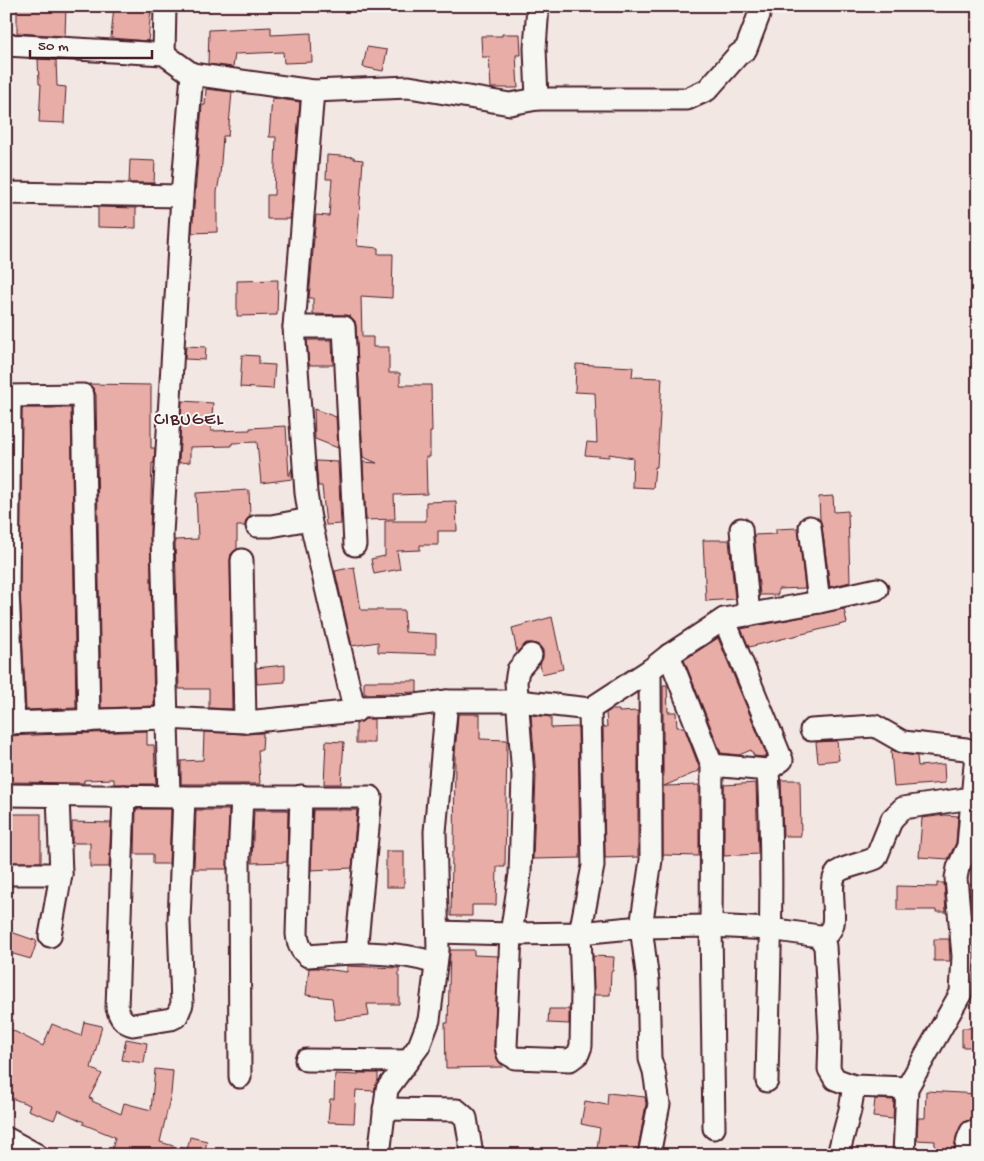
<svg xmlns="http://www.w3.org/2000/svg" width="984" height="1161" viewBox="0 0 984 1161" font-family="'Gochi Hand',sans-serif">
<rect width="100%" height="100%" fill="#f3e7e3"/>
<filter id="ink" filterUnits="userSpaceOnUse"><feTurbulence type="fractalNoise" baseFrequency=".02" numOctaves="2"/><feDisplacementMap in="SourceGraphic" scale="10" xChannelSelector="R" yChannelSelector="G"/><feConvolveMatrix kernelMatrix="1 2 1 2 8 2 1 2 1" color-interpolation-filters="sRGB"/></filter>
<g filter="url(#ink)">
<g fill="#e8ada6" stroke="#4a1f2b">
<path d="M17 6H66L65 36 17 33Z"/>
<path d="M114 6 151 9 148 41 111 38Z"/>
<path d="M271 27V35L311 33 312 62 284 63 283 52 235 54 233 67 208 64 209 30Z"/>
<path d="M502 34H520L521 55H516L518 88H491L489 57H482L481 36H502Z"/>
<path d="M367 47 387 50 383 71 363 67Z"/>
<path d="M38 59 56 60 57 86 66 87 64 122 65 123 39 122 41 84H39Z"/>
<path d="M206 89 232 92 228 136H223L220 175 217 192V232L192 233 202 105H205Z"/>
<path d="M272 98 300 102 290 219H267V195H274L276 137H269Z"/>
<path d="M327 155 354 157V159L363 160 357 246 378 248V254H393L392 298 361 296 362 337H373V347H389V373H400V385H431L432 432H430V457H426L427 494 394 495 395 519 366 520 363 462 377 463 363 457 356 326 355 321 350 316 344 315 313 314V298H309L316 215 329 216 332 179H326Z"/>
<path d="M130 160 155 161 154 183H129Z"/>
<path d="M98 207 136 208V228L98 227Z"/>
<path d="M278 280 277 315 237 316V281Z"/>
<path d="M307 340H332L333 365H309Z"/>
<path d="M186 346 206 347 205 360 185 359Z"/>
<path d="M242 355 259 356V364L275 365 273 389 240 387Z"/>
<path d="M576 364 633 367 632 377 662 378 657 467H655L653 488 632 487 633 458 609 454V457L585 455 587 442 597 443 595 393 575 392Z"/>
<path d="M89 384 151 385V448H155L154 463H152L150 534 154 706 101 708 96 395 93 388Z"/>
<path d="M182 401 213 403 211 431 250 430V428L286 426 289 476 292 468V479L261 483 257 442 232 443V446L190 447V462L179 463Z"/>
<path d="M22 408H71L76 708 26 710 20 591Z"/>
<path d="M314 409 336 417 338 448 315 439Z"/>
<path d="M316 461 338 462 341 524 326 525 322 486H318Z"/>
<path d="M249 490 250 516 246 520 245 526H237V549L231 554 230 560 232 709 209 708V689H179L175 540 198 539 196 493Z"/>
<path d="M833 496 834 512 848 511 850 582 830 587 822 526 820 519 819 497Z"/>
<path d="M456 501 457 531H438V545H420V550L397 551 400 569 374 574 371 559 385 556V521H426V502Z"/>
<path d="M798 528 805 588 778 589V595H760L754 535 776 534V529Z"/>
<path d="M703 540H729L735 599 706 601Z"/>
<path d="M354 567 361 610H404L405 632 436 634V654L378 652V642L352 646 335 571Z"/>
<path d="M844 609 847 623 749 647 741 629Z"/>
<path d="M552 617 563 669 542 674 540 664 543 658V650L539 645 533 643H526L517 652 512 628Z"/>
<path d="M718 638 767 756 764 757 754 756 751 750 739 755 721 753 684 660Z"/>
<path d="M285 665V682L257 684 256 668Z"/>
<path d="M364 681H417V692L364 694Z"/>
<path d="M663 685H667L668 712H676L677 727H684L699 767V771L664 786 699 785V856L663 855Z"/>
<path d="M611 710H619V712L638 711V857L605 858 603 727H607L606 713Z"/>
<path d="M458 714H480V739L507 740 505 867H497L496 905H472V916H451L452 852H454L455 756Z"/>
<path d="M531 715 551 717V728L578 727 580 858 533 859 536 776Z"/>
<path d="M365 719H374V743H356V724Z"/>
<path d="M147 731V745H154L156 784H114V779L84 780V783L6 782V736Z"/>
<path d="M204 732 244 734 263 733 262 750H258L260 784H181V761L203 760Z"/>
<path d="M326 741 344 742 341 784H324Z"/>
<path d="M837 741 839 760 818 762 816 742Z"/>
<path d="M892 750 902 754 917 756 918 766 944 764 945 783 894 787 891 751Z"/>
<path d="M781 780H800L801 836H783Z"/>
<path d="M756 783 758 854 724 856V785Z"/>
<path d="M136 809H171L169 864H153V854H135Z"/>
<path d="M196 810H229L227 869H194Z"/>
<path d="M254 810H288L287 862 252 863Z"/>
<path d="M313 810H357L352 868 311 870Z"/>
<rect x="6" y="814" width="35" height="48"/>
<path d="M945 815 958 816 956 843 948 859 919 857 922 818Z"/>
<path d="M72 822 111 823 109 867H90V843H72Z"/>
<rect x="386" y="851" width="18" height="36"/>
<path d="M937 883H944L946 912H936V910H897V886L937 887Z"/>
<path d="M969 884H978V912H972Z"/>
<path d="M11 932 37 941 31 959 6 952Z"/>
<path d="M934 939H949L950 961H934Z"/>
<path d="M450 950H474V955L498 956 494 1047 496 1057 503 1067 446 1068 445 1023H448Z"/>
<path d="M593 956 614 957 613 971H611L610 995H594Z"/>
<path d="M347 966 399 968V1004H367L369 1016 335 1020 332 998 306 995 309 968H317L347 972Z"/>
<path d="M549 1009H569V1024L548 1023Z"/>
<path d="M84 1022 102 1026 91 1068 102 1074 89 1098 93 1099 92 1101 121 1114 124 1103 151 1110 155 1069 173 1071 171 1094 160 1142 187 1150 190 1137 207 1141 204 1155H111L115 1137 83 1124 84 1122 58 1110 54 1120 28 1110 30 1105 6 1096V1027L43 1046 52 1024 81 1036Z"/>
<path d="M962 1028H976L977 1047H962Z"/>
<path d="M126 1039 147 1043 144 1063 122 1060Z"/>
<path d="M358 1073H378V1080L374 1091 356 1090 354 1123 328 1122 330 1099H334L335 1074 358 1075Z"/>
<path d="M926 1091 978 1094V1120L965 1121 960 1127 956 1137 953 1155H934L935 1141 917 1140 918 1118H925Z"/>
<path d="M608 1093 645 1097 646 1104 637 1155H596L600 1128 581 1124 585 1101 607 1105Z"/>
<path d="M875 1099 894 1100 893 1119 873 1117Z"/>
</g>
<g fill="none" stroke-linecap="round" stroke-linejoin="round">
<g stroke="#4a1f2b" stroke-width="25">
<g id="minor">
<path d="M6 45 164 54 192 74 182 196 162 534 169 796"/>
<path d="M164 54 165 6"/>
<path d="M192 74 313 91 409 87 510 104 537 99H687L707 90 738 55 746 49 759 15V6"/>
<path d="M313 91 294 327 306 493 310 519 353 704 356 711 359 707 408 706 447 701 435 832 438 950 429 1020 419 1046 387 1089 379 1155"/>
<path d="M537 99 535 48 538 6"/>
<path d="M6 193 182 196"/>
<path d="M294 327H344L355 545"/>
<path d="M6 396 83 395 89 721"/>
<path d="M10 396 8 591 14 723"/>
<path d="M257 526H271L310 519"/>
<path d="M810 527 819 602"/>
<path d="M741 529 749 615"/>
<path d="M724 619 782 760 768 770"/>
<path d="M531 655 518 670 516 682 523 776 520 874 511 934 506 1047 508 1054 515 1058 570 1060 578 1054 581 1046 582 992 580 933 593 866 590 709"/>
<path d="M669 655 712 765"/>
<path d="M447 701H518L590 709 650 670"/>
<path d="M245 722 356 711"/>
<path d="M6 723 166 718 245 722 242 560"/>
<path d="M811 730 875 726 903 742 966 749 978 753"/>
<path d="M6 795 184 797H371L356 952"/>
<path d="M124 796 117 1008C120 1017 123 1023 133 1025L171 1019 177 1016 182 1004 179 921 184 797"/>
<path d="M301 796 297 934C298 943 300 950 308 956 351 952 393 950 436 963"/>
<path d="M6 874H61"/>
<path d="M438 932 511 934 580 933 641 927 711 926 770 929 819 936 825 946 830 1036 829 1069 835 1079 854 1086 907 1088"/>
<path d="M50 936 61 874 58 796"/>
<path d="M822 939C827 934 832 930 833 924 836 911 827 878 839 871 844 867 868 862 876 858L892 819 903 808 972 798"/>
<path d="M306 1060 407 1061"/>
<path d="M240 1077 239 858 242 797"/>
<path d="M384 1109 457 1110 466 1118 472 1155"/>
<path d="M714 1128 711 926 712 765 768 770C774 873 769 978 767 1081"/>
<path d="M6 1138 37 1155"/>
<path d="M649 1155 659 1104 654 1071 650 1059 648 981 641 927 651 860 650 670 669 655 724 619 819 602 877 589"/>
<path d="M838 1155 850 1110 854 1086"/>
<path d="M904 1155 907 1088 961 993 963 956 956 878 958 868 968 846 976 753"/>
<path d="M965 1155 968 1139 971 1132H978"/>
</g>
</g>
<use href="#minor" stroke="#f6f6f2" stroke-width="21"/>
</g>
</g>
<g text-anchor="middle" stroke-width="4" stroke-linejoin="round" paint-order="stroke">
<g font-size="18" letter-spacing="1" fill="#4a1f2b" stroke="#f6f6f2">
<text x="189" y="424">CIBUGEL</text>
</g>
</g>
<rect width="984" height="1161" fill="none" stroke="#f6f6f2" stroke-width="25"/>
<rect x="12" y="12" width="959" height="1136" fill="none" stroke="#4a1f2b" stroke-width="2" filter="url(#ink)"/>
<path d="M30 50v8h122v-8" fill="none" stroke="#4a1f2b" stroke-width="2.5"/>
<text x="38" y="50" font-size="15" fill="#4a1f2b" stroke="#f6f6f2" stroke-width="4" paint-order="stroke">50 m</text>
</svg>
